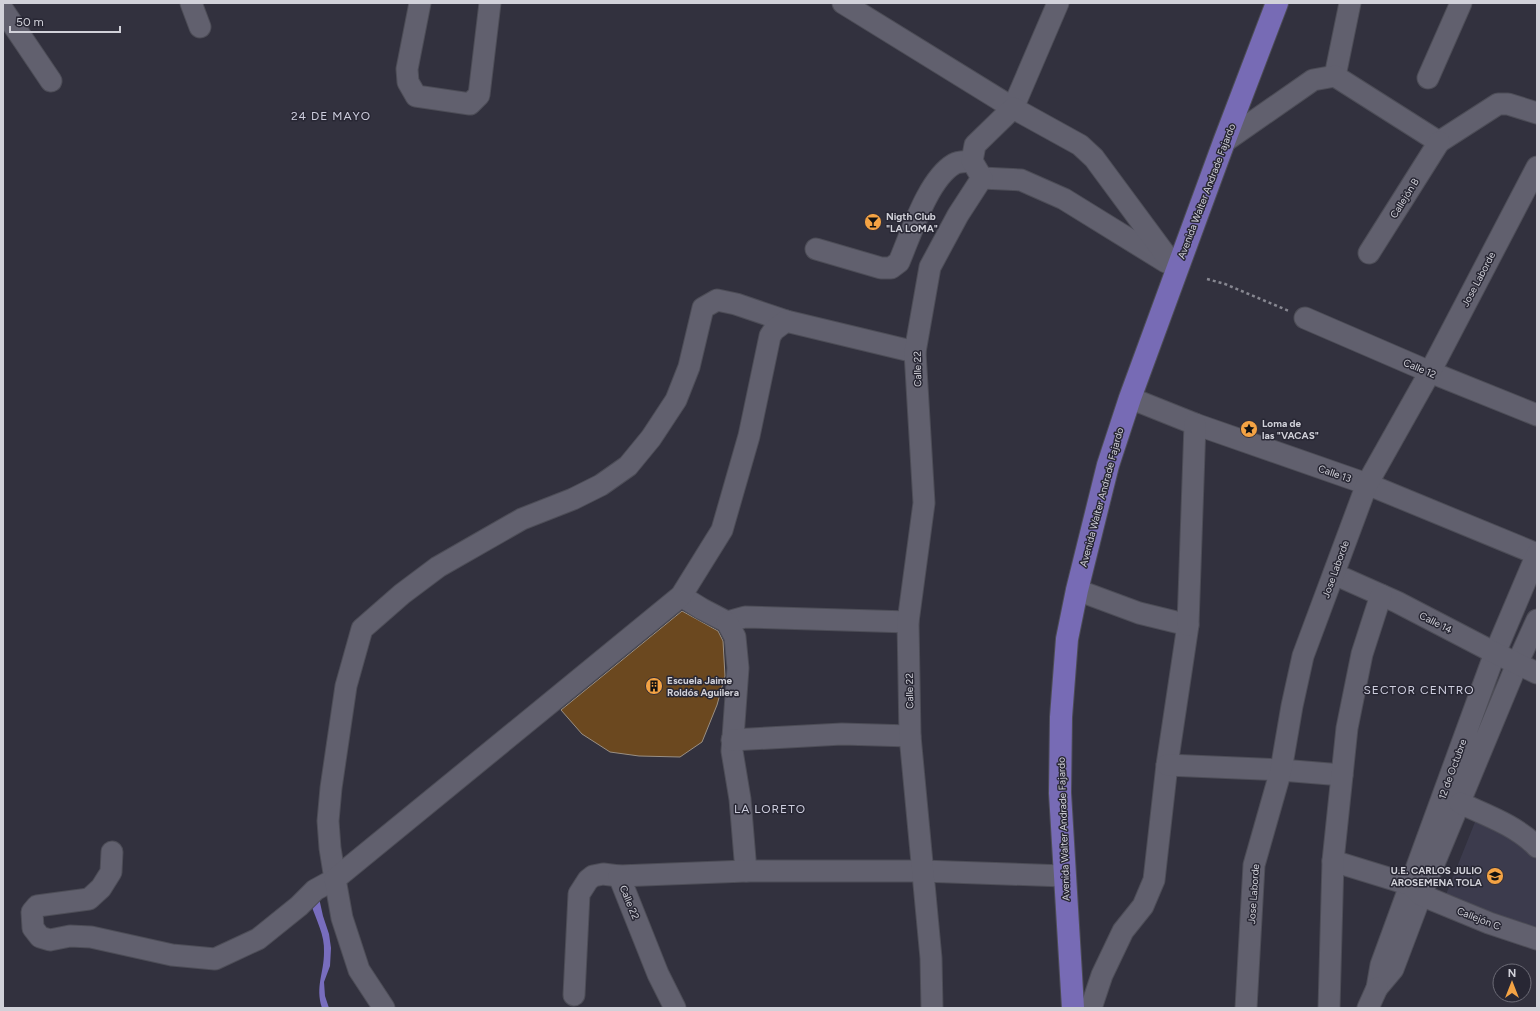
<svg xmlns="http://www.w3.org/2000/svg" width="1540" height="1011" viewBox="0 0 1540 1011" font-family="Figtree,sans-serif">
<rect width="100%" height="100%" fill="#32313e"/>
<path fill="#3c3b4d" d="M1477 817 1537 855V935L1445 897Z"/>
<path fill="#786dbe" d="M319 898 323 916 329 934 331 948 330 966 324 982 325 996 329 1008H322C315 986 324 974 324 952 325 935 316 920 311 904Z"/>
<path fill="#6b481f" stroke="#9a8f83" d="M682 611 718 631 723 641 725 676 717 705 702 742 680 757 639 756 610 752 582 734 561 710Z"/>
<g fill="none" stroke-linecap="round" stroke-linejoin="round">
<g stroke="#4d4d57" stroke-width="23">
<g id="minor">
<path d="M191 3 200 27"/>
<path d="M420 3 407 69 408 82 416 96 470 104 479 95 490 3"/>
<path d="M843 3 1013 108 1058 3"/>
<path d="M3 10 51 81"/>
<path d="M1335 76 1350 3"/>
<path d="M1428 78 1461 3"/>
<path d="M1224 142 1313 80 1335 76 1439 142 1498 104H1508L1537 113"/>
<path d="M982 178 1021 180 1064 199 1166 262"/>
<path d="M816 249 881 268H891L899 262C911 234 928 179 954 164 959 161 967 162 972 161"/>
<path d="M1369 253 1439 142"/>
<path d="M1305 318 1430 372 1537 415"/>
<path d="M1130 398 1195 424 1367 484 1537 554"/>
<path d="M1537 554 1495 653 1381 965 1377 988 1393 969 1421 895 1517 664 1537 620"/>
<path d="M1334 574 1397 602 1495 653 1537 673"/>
<path d="M1077 590 1139 613 1188 625 1167 765 1154 880 1143 906 1123 931 1102 975 1091 1008"/>
<path d="M681 596 702 609 727 622 745 617 908 622"/>
<path d="M727 622 735 637 738 668 732 751 740 799 746 871"/>
<path d="M1188 625 1195 424"/>
<path d="M732 740 842 734 910 736"/>
<path d="M1167 765 1281 770 1342 775"/>
<path d="M1460 803C1486 815 1517 826 1537 847"/>
<path d="M112 852 111 872 101 888 89 899 37 906 32 912 33 928 40 937 50 940 70 936 91 937 172 955 215 959 258 939 299 906 315 890 335 879 330 848 328 821 331 788 346 686 362 629 402 594 438 567 522 519 573 499 601 485 628 466 651 438 676 400 689 367 703 308 717 300 736 304 786 321"/>
<path d="M1333 861 1411 885 1421 895 1489 923 1537 939"/>
<path d="M574 995 579 894 588 880 593 876 603 874 619 876"/>
<path d="M384 1008 359 970 342 918 335 879 681 596 722 530 749 436 770 336 774 330 786 321 915 352"/>
<path d="M675 1008 658 974 619 876 746 871H922L1064 876"/>
<path d="M932 1008 931 958 910 736 908 622 924 503 915 352 930 267 958 215 982 178 972 161 975 145 1013 108 1080 145 1094 158 1176 269"/>
<path d="M1246 1008 1254 865 1281 770 1292 706 1303 656 1367 484 1430 372 1537 167"/>
<path d="M1329 1008 1333 861 1347 728 1362 654 1381 595"/>
<path d="M1368 1008 1377 988"/>
</g>
</g>
<g stroke="#4d4d57" stroke-width="24">
<path id="major" d="M1073 1008 1060 793 1061 717 1067 639 1077 590 1108 465 1130 398 1224 142 1277 3"/>
</g>
<path stroke="#878791" stroke-width="2.5" stroke-dasharray="3 3" stroke-linecap="butt" d="M1207 279 1225 284 1289 311"/>
<use href="#minor" stroke="#61606e" stroke-width="21"/>
<use href="#major" stroke="#776bb5" stroke-width="22"/>
</g>
<defs>
<g id="bar-disc" transform="scale(0.9)"><circle r="9.5" fill="#f4a344" stroke="#282734"/><path d="M-6-5H6L.8 .8V4.5H3.5V6h-7V4.5H-.8V.8Z" fill="#111"/></g>
<g id="sight-disc" transform="scale(0.9)"><circle r="9.5" fill="#f4a344" stroke="#282734"/><path d="M0-6L1.8-2.2L6-1.7L2.9 1.2L3.7 5.4L0 3.3L-3.7 5.4L-2.9 1.2L-6-1.7L-1.8-2.2Z" fill="#111"/></g>
<g id="building-disc" transform="scale(0.9)"><circle r="9.5" fill="#f4a344" stroke="#282734"/><path d="M-4-6H4V6H1V3H-1V6H-4ZM-2.5-4.3h1.7v1.8h-1.7ZM.8-4.3h1.7v1.8H.8ZM-2.5-1h1.7V.8h-1.7ZM.8-1h1.7V.8H.8Z" fill="#111"/></g>
<g id="school-disc" transform="scale(0.9)"><circle r="9.5" fill="#f4a344" stroke="#282734"/><path d="M0-5L7-2L0 1L-7-2ZM-4 1L0 2.5L4 1V4Q0 6-4 4Z" fill="#111"/></g>
</defs>
<g fill-rule="evenodd">
<use href="#bar-disc" x="873" y="222"/>
<use href="#sight-disc" x="1249" y="429"/>
<use href="#building-disc" x="654" y="686"/>
<use href="#school-disc" x="1495" y="876"/>
</g>
<g text-anchor="middle" stroke-width="3" stroke-linejoin="round" paint-order="stroke">
<g font-size="10" fill="#d1d1d9" stroke="#282734">
<text transform="translate(1206 191) rotate(-69)" y="4">Avenida Walter Andrade Fajardo</text>
<text transform="translate(1404 198) rotate(-58)" y="4">Callejón B</text>
<text transform="translate(1478 279) rotate(-62)" y="4">Jose Laborde</text>
<text transform="translate(1420 368) rotate(23)" y="4">Calle 12</text>
<text transform="translate(917 369) rotate(-91)" y="4">Calle 22</text>
<text transform="translate(1335 473) rotate(19)" y="4">Calle 13</text>
<text transform="translate(1101 497) rotate(-75)" y="4">Avenida Walter Andrade Fajardo</text>
<text transform="translate(1335 569) rotate(-70)" y="4">Jose Laborde</text>
<text transform="translate(1436 622) rotate(27)" y="4">Calle 14</text>
<text transform="translate(909 691) rotate(-91)" y="4">Calle 22</text>
<text transform="translate(1452 769) rotate(-70)" y="4">12 de Octubre</text>
<text transform="translate(1063 829) rotate(-92)" y="4">Avenida Walter Andrade Fajardo</text>
<text transform="translate(1253 894) rotate(-86)" y="4">Jose Laborde</text>
<text transform="translate(630 902) rotate(68)" y="4">Calle 22</text>
<text transform="translate(1479 918) rotate(21)" y="4">Callejón C</text>
</g>
<g font-size="10" font-weight="bold" fill="#d1d1d9" stroke="#282734" text-anchor="start">
<text x="886" y="220">Nigth Club<tspan x="886" dy="12">"LA LOMA"</tspan></text>
<text x="1262" y="427">Loma de<tspan x="1262" dy="12">las "VACAS"</tspan></text>
<text x="667" y="684">Escuela Jaime<tspan x="667" dy="12">Roldós Aguilera</tspan></text>
<text x="1482" y="874" text-anchor="end">U.E. CARLOS JULIO<tspan x="1482" dy="12">AROSEMENA TOLA</tspan></text>
</g>
<g font-size="12" letter-spacing="1" fill="#cdcddd" stroke="#282734">
<text x="331" y="120">24 DE MAYO</text>
<text x="1419" y="694">SECTOR CENTRO</text>
<text x="770" y="813">LA LORETO</text>
</g>
</g>
<rect width="1540" height="1011" fill="none" stroke="#d1d1d9" stroke-width="8"/>
<g transform="translate(1512 983)"><circle r="19" fill="#282734" stroke="#6c6b76"/>
<path d="M0-3L7 15L0 10L-7 15Z" fill="#f4a344"/>
<text y="-6" font-size="11" font-weight="bold" text-anchor="middle" fill="#d1d1d9">N</text>
</g>
<path d="M10 26v6h110v-6" fill="none" stroke="#d1d1d9" stroke-width="2"/>
<text x="16" y="26" font-size="12" fill="#d1d1d9" stroke="#282734" stroke-width="3" paint-order="stroke">50 m</text>
</svg>
